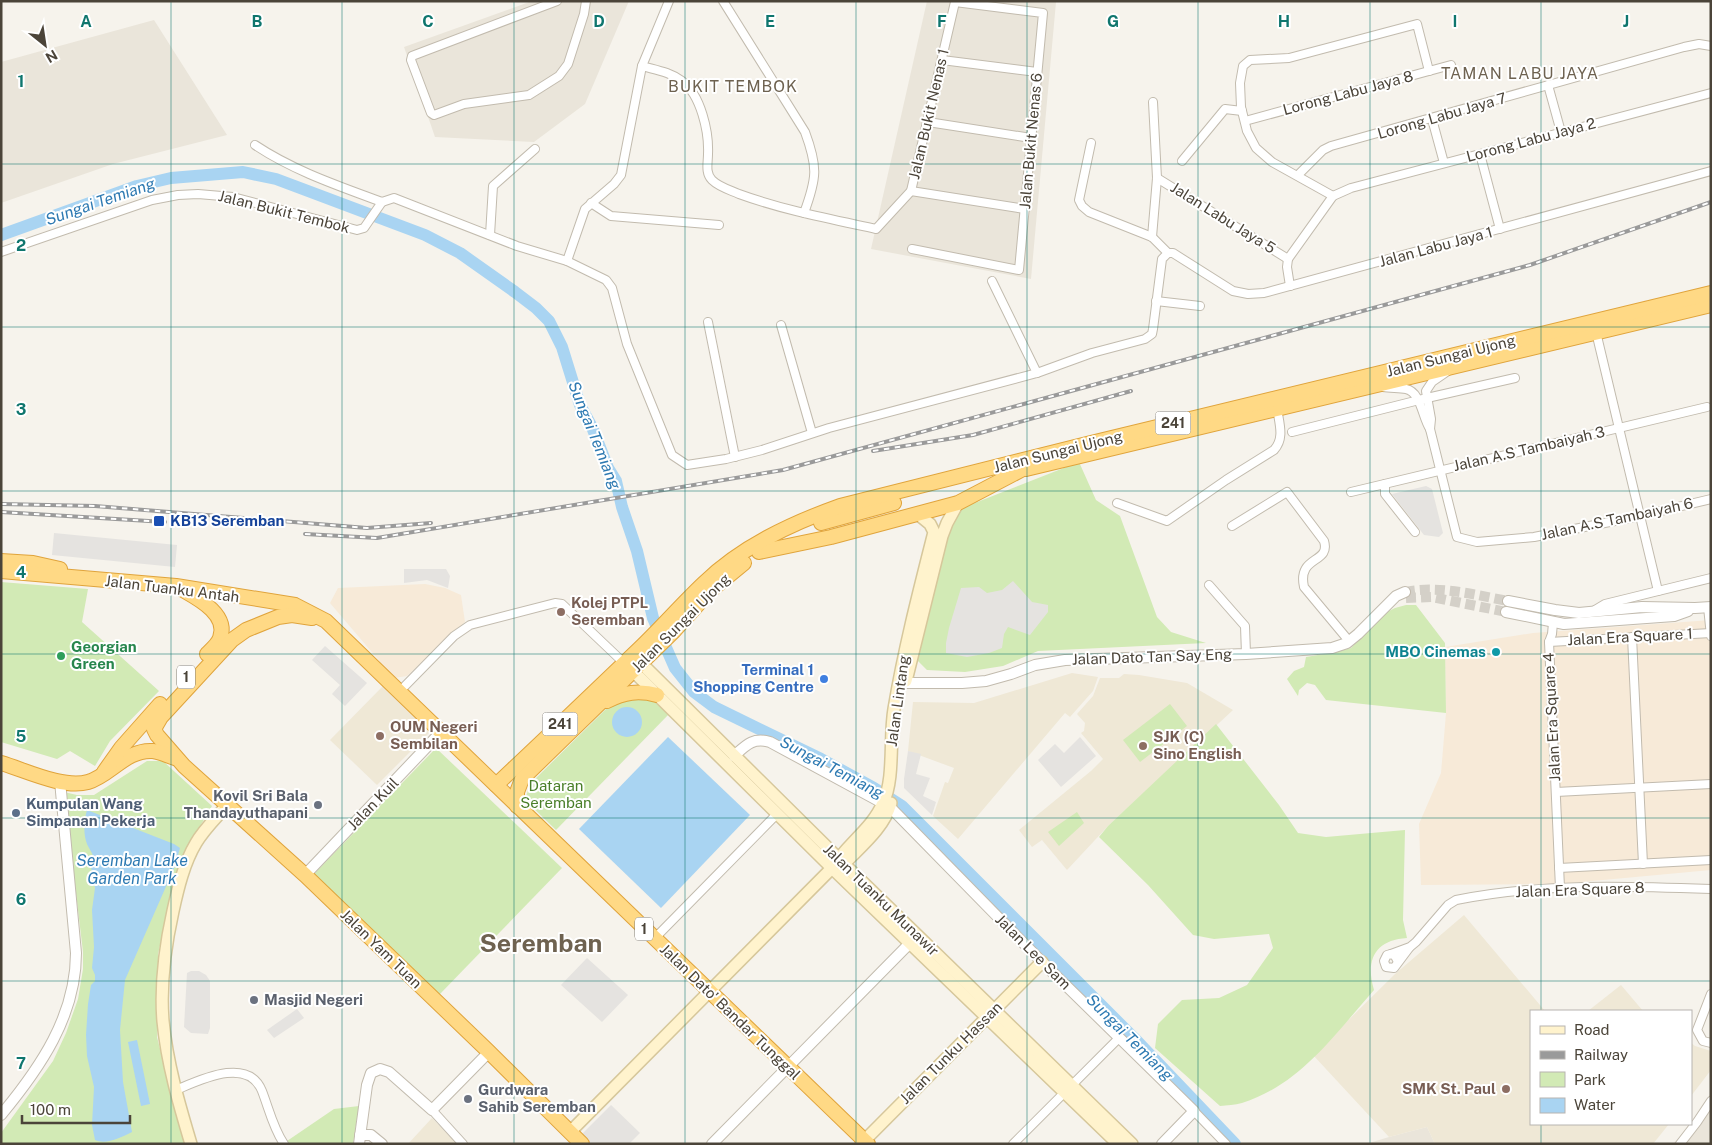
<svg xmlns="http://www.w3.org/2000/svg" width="1712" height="1145" viewBox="0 0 1712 1145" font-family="'Public Sans',sans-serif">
<rect width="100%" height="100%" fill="#f6f3ec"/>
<g fill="#eae5da">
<path d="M532 1H629L585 104 534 142 435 137 404 47Z"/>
<path d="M927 1 1056 2 1031 279 871 249Z"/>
<path d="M154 20 227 135 113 164 1 203V62Z"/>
<path d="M1711 1093V1144H1673L1691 1124Z"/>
<path d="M1427 1127 1435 1144H1366L1389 1137Z"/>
</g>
<g fill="#f7ead8">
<path d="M425 584 445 588 461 595 465 622 407 676 394 678 330 603 338 588Z"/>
<path d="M1711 620V870L1560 884 1421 885 1419 824 1441 773 1446 713 1445 647 1533 633Z"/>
</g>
<g fill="#efe8d6">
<path d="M1072 673 1098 677 1093 691 1070 717 1065 713 958 839 933 816 945 782 948 783 954 768 908 751 913 702 974 703Z"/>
<path d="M1124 674 1139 675 1187 683 1233 710 1108 826 1067 870 1042 840 1032 847 1019 830 1091 771 1103 759 1081 733 1084 731 1085 723 1077 714 1093 696 1100 678H1119Z"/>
<path d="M384 685 430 732 377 785 330 740Z"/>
<path d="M1464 915 1545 1011H1531V1124H1669L1653 1144H1435L1427 1127 1389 1137 1313 1055 1395 974Z"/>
<path d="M1621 985 1643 1011H1588Z"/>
<path d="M1691 1043 1695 1046 1711 1051V1070L1691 1096Z"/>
<path d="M432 1118 457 1144H408Z"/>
</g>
<g fill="#d2eab5">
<path d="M1079 462 1096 500 1120 516 1157 617 1171 632 1206 643 1038 651 1003 666 965 672 927 670 917 660 949 518 957 510Z"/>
<path d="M1 582 88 589 82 622 159 691 110 741 95 766 70 751 57 759 1 742Z"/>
<path d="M1406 605H1416L1445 643 1446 713 1326 700 1315 685 1307 683 1299 690 1298 696 1287 679 1294 671 1304 667 1306 657 1336 652 1351 648 1385 613 1395 608Z"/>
<path d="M635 697 655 699 669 714 556 830 525 800 530 784 608 707Z"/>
<path d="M1170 704 1187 726 1140 762 1123 740Z"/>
<path d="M1216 724 1279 805 1298 833 1326 837 1405 830 1403 920 1407 938C1375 940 1365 960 1374 990 1335 1034 1300 1085 1242 1103 1235 1105 1227 1105 1220 1106L1155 1048 1158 1024 1182 1000 1219 998 1247 985 1273 948 1269 934 1214 939 1193 935 1148 885 1099 837 1108 826Z"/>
<path d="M436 748 562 868 439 995 313 875Z"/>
<path d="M147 761H163L212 806 189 845 172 894 158 954 159 995 157 1037 175 1108 187 1144H1V1133L53 1061 66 1033 78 999 83 969V952L64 792 77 795H94Z"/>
<path d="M1077 812 1084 823 1059 846 1048 832Z"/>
<path d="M359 1106 353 1144H289L287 1141 334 1109Z"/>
</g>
<g fill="#e5e3e0">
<path d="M1426 486 1432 489 1443 533 1439 537 1424 535 1392 494Z"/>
<path d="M54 533 177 545 175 567 52 555Z"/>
<path d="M404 569H446L450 576 448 588 427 580 404 583Z"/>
<path d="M1013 581 1032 602 1048 605V612L1030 635 1008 627 1004 634 1002 648 989 653 967 657 946 653V643L949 628 961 588 979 587 987 593 1002 590Z"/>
<path d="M325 646 367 683 345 706 332 694 340 685 312 660Z"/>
<path d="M1080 737 1096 756 1061 787 1038 760 1055 744 1064 753Z"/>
<path d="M908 751 921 754 916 774 930 778 923 796 936 802 932 815 904 788V779Z"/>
<path d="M587 958 628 995 602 1022 561 985Z"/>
<path d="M191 971H199L206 975 210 981V1028L208 1034 191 1033 184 1027 187 973Z"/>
<path d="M297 1009 304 1018 274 1038 267 1030Z"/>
<path d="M611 1105 640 1133 629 1144H591L582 1134Z"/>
</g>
<g fill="#a9d4f2">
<circle cx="627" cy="722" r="15"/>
<path d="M668 737 750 815 661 908 579 829Z"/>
<path d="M87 810 174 844 180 848 175 866 125 980 120 1030 123 1082 132 1132C120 1138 106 1145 95 1140L92 1125 94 1087 87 1056 86 1035 88 1004 91 985 95 981V975L92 968 94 947 92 910 95 888 91 867C97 857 91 853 87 844 83 834 84 820 87 810Z"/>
<path d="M137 1040 150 1104 141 1106 128 1042Z"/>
</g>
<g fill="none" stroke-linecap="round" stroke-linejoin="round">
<path stroke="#a9d4f2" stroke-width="12" d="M1 235 137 186 171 178 243 172 276 179 308 191 425 235 460 253 515 292 536 308 549 321 562 347 580 405 592 427 608 468 616 481 622 507 637 551 653 618 675 668 694 692 714 707 821 759 874 788 902 806 1134 1038 1235 1144"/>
<g stroke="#d4d0c8" stroke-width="10" stroke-dasharray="10 5" stroke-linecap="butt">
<path d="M1405 592C1438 585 1476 595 1508 601"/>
<path d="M1406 598 1432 597 1506 612"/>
</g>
<g stroke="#c2bbae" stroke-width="10">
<g id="minor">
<path d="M557 1 412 56 411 60 431 113 434 115 464 104 529 95 559 76 568 64 584 14 586 1"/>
<path d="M723 1 805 132C818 167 817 178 804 213"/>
<path d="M942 60 1037 72"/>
<path d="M642 66C656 70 670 72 682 81 701 95 709 132 708 154 708 163 705 173 712 180 719 187 730 190 739 194 783 210 830 219 876 229L911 191 955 2 1043 13 1019 270 912 249"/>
<path d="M1548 85 1561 132"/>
<path d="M1432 119 1444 163"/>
<path d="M1245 121 1451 65"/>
<path d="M928 122 1031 138"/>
<path d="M1091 143 1079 200 1082 206 1089 212 1152 237 1168 253H1173L1233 291 1248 294 1264 293 1711 171"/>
<path d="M255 145C294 171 339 186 382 202L394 198 517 246 567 261 606 280 612 288 627 344 672 455 687 465 726 459 762 450 829 428 1037 373 1092 353 1145 339 1152 334 1153 329 1162 259 1168 253"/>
<path d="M1480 154 1500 229"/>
<path d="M1182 161 1225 109 1242 111"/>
<path d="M1298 175 1323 150 1331 146 1684 47 1699 44 1711 46"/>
<path d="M1157 178 1288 259"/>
<path d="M911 191 1025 209"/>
<path d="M1333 196 1272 162 1256 148 1247 131 1241 107 1240 83 1243 66 1250 60 1289 58 1417 24 1429 71"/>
<path d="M591 203 611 216 719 225"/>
<path d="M490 235 493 186 535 149"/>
<path d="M1152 237 1157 178 1153 102"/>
<path d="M1 252 152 200 178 195 198 194 233 197 357 230 364 228 382 202"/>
<path d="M567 261 585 209 614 184 621 175 642 66 669 1"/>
<path d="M992 281 1037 373"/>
<path d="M1290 286 1287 267 1288 259 1333 196 1351 188 1711 93"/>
<path d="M1156 301 1200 306"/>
<path d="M708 322 735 457"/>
<path d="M781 325 812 433"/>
<path d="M1596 332 1658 591"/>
<path d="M1383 387C1390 388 1399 388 1406 389 1421 392 1422 417 1430 429L1457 537 1477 542 1534 537 1640 516 1711 499"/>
<path d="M1430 429 1431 419 1426 391 1432 382 1448 371"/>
<path d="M1292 432 1427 398 1515 378"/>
<path d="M1385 484V494L1415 532"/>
<path d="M1351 492 1707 407"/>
<path d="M1117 503 1167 521 1226 480 1274 450C1285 438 1279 423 1277 408"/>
<path d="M1232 526 1287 492 1324 541C1331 564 1297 555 1304 587L1349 641"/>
<path d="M1209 585 1245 626 1246 654"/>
<path d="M1708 607 1711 636"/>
<path d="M1595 610 1605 604 1711 578"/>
<path d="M1553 623 1552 634 1549 642 1560 888"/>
<path d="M1632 637 1643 864"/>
<path d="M1549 642 1711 633"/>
<path d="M400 691 454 636 470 625 555 603 562 604 624 663"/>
<path d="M1556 792 1711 784"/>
<path d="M1559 868 1711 860"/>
<path d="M654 939 777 814"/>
<path d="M1391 954 1410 947 1416 942 1448 905 1456 900C1540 883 1626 886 1711 889"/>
<path d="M1398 962 1395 956 1391 954 1387 955 1384 961 1386 967 1394 968 1409 948"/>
<path d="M1711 994 1697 1030 1703 1041 1711 1043"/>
<path d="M176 1090C200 1080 248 1056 262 1091 269 1109 273 1128 284 1144"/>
<path d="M432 1110 463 1144"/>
<path d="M1194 1111 1226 1144"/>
<path d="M1013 1144 1119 1038"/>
<path d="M1680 1144 1697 1122 1711 1101"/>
</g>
</g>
<g stroke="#c2bbae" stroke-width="12">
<g id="tertiary">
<path d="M1508 601 1555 610 1579 613 1642 607 1695 608 1711 607"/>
<path d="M1506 612 1564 624 1674 616 1688 611"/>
<path d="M899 683H962L986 681 1011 674 1035 665 1065 660 1246 654 1332 648 1347 643 1358 634 1396 596 1405 592"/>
<path d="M734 756C746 745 753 737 770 742L890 807 1042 962 1194 1111 1162 1144"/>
<path d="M305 875 441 732"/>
<path d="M1 1115C40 1068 76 1016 76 953L60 781"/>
<path d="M360 1135H371L382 1144"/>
<path d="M359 1144 367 1085 371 1073 380 1069 389 1072 432 1110 489 1052"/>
<path d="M712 1144 910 943"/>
</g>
</g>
<g stroke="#d6c79b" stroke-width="14">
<g id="secondary">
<path d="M636 658 844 864 1132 1144"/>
<path d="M628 666 832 868 1118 1144"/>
<path d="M906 681 942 536 947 523 958 503"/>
<path d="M839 866 844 864C861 846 884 828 891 803"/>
<path d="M570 1132 832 868C847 844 872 829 883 803 895 779 889 737 894 709 904 649 919 591 934 532L930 524 919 515"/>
<path d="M191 1144C179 1104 167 1063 163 1021 160 984 165 947 173 911 178 888 184 863 196 843 204 829 217 817 228 804"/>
<path d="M861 1144 1042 962"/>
</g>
</g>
<g stroke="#e0a43c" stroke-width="16">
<g id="trunk">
<path d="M1026 469 1711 305"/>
<path d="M821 523 894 503"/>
<path d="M759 552 831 537 958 503 1021 470"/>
<path d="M1 561 33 563 60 569"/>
<path d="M1 571 176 586 295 605 326 621 868 1144"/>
<path d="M183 590C199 599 229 615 220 638 218 644 212 649 207 654"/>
<path d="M312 618 292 615 278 617 246 630 232 640 161 717 154 729 157 735 184 766 305 875 487 1050 582 1144"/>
<path d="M607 701C624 692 639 690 657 695"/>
<path d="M1 763C25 770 63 789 88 782 110 776 126 749 153 751 161 752 168 756 175 758"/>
<path d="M104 772 121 748 160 704"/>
<path d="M496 785C544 740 591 695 639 649 661 628 681 605 703 584 741 547 790 524 840 506L1091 443 1711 293"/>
<path d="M517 806V792L522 779 674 631 710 591 744 563"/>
</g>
</g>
<use href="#minor" stroke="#fff" stroke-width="8"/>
<use href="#tertiary" stroke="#fff" stroke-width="10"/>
<use href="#secondary" stroke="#fff3cd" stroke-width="11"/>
<use href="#trunk" stroke="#ffd985" stroke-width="14"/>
<g stroke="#9a9a9a" stroke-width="4">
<g id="rail">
<path d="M873 451 973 435 1131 391"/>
<path d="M1 504 95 506 367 528 431 523"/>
<path d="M1 512 165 522"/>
<path d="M305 534 377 538 783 470 1530 265 1711 202"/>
</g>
</g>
<use href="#rail" stroke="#fff" stroke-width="2" stroke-dasharray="5.5" stroke-linecap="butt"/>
</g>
<path fill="none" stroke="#0f766e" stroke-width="1" stroke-opacity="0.55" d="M171 1V1144M342 1V1144M514 1V1144M685 1V1144M856 1V1144M1027 1V1144M1198 1V1144M1370 1V1144M1541 1V1011M1 164H1711M1 327H1711M1 491H1711M1 654H1711M1 818H1711M1 981H1711M1541 1124V1144"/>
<rect fill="#1a4fb4" stroke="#fff" stroke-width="2" x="153" y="515" width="12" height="12" rx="2.5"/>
<g fill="#8d6e63" stroke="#fff" stroke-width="2">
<circle cx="561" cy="612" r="5"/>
<circle cx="380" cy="736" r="5"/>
<circle cx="1143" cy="746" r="5"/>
<circle cx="1506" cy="1089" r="5"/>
</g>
<circle fill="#0f9aa8" stroke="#fff" stroke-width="2" cx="1496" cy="652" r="5"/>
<circle fill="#2e9e5b" stroke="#fff" stroke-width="2" cx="61" cy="656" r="5"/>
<circle fill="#3f7fe0" stroke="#fff" stroke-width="2" cx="824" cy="679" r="5"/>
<g fill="#6b7280" stroke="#fff" stroke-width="2">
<circle cx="318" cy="805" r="5"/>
<circle cx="254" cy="1000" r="5"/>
<circle cx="468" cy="1099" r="5"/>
</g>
<circle fill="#5c6f8a" stroke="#fff" stroke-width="2" cx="16" cy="813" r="5"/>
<g text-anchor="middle" stroke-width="4" stroke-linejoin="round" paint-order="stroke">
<g fill="#fff" stroke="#817c74" stroke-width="1">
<rect x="1155.5" y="411.5" width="35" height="23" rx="4"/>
<rect x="177" y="665.5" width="18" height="23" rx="4"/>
<rect x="542.5" y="712.5" width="35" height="23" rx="4"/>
<rect x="635" y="917.5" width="18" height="23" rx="4"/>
</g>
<g font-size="14" font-weight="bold" fill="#4b4439">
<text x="1173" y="428">241</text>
<text x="186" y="682">1</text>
<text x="560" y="729">241</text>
<text x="644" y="934">1</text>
</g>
<g font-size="15" fill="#4b4439" stroke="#fff">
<text transform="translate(1348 93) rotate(-15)" y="5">Lorong Labu Jaya 8</text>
<text transform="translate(929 114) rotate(-77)" y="5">Jalan Bukit Nenas 1</text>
<text transform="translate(1442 116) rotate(-16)" y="5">Lorong Labu Jaya 7</text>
<text transform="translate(1531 140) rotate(-15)" y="5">Lorong Labu Jaya 2</text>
<text transform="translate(1031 141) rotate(-85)" y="5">Jalan Bukit Nenas 6</text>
<text transform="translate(284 212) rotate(14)" y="5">Jalan Bukit Tembok</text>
<text transform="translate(1223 218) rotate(32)" y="5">Jalan Labu Jaya 5</text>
<text transform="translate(1436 247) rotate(-15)" y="5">Jalan Labu Jaya 1</text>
<text transform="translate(1451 356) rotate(-14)" y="5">Jalan Sungai Ujong</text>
<text transform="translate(1529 449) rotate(-13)" y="5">Jalan A.S Tambaiyah 3</text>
<text transform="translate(1058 452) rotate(-14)" y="5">Jalan Sungai Ujong</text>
<text transform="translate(1617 519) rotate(-12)" y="5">Jalan A.S Tambaiyah 6</text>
<text transform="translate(172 589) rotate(7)" y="5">Jalan Tuanku Antah</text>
<text transform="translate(681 623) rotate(-45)" y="5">Jalan Sungai Ujong</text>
<text transform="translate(1630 637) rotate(-3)" y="5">Jalan Era Square 1</text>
<text transform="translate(1152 657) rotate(-2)" y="5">Jalan Dato Tan Say Eng</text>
<text transform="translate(898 701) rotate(-82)" y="5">Jalan Lintang</text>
<text transform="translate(1552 717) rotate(-93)" y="5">Jalan Era Square 4</text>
<text transform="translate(373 804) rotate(-46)" y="5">Jalan Kuil</text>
<text transform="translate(1580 890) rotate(-2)" y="5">Jalan Era Square 8</text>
<text transform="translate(881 900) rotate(44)" y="5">Jalan Tuanku Munawir</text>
<text transform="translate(381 949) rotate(44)" y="5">Jalan Yam Tuan</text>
<text transform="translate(1033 952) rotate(45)" y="5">Jalan Lee Sam</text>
<text transform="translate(730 1012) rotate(44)" y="5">Jalan Dato' Bandar Tunggal</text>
<text transform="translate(951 1053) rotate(-45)" y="5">Jalan Tunku Hassan</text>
</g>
<g font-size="15" font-weight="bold" fill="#164399" stroke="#fff" text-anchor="start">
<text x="170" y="526">KB13 Seremban</text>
</g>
<g font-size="15" font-weight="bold" fill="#785e54" stroke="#fff" text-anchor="start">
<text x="571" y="608">Kolej PTPL<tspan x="571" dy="17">Seremban</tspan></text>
<text x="390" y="732">OUM Negeri<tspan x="390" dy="17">Sembilan</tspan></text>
<text x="1153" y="742">SJK (C)<tspan x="1153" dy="17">Sino English</tspan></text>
<text x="1496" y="1094" text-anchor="end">SMK St. Paul</text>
</g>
<g font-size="15" font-weight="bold" fill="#27864d" stroke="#fff" text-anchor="start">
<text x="71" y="652">Georgian<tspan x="71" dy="17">Green</tspan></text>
</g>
<g font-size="15" font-weight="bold" fill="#0d838f" stroke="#fff" text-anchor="end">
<text x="1486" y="657">MBO Cinemas</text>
</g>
<g font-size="15" font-weight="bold" fill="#366cbe" stroke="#fff" text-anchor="end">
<text x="814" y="675">Terminal 1<tspan x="814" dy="17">Shopping Centre</tspan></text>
</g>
<g font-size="15" fill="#4a7f2a" stroke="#fff">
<text x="556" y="791">Dataran<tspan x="556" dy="17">Seremban</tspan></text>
</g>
<g font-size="15" font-weight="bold" fill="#5b616d" stroke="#fff" text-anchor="start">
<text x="308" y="801" text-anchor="end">Kovil Sri Bala<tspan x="308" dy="17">Thandayuthapani</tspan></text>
<text x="264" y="1005">Masjid Negeri</text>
<text x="478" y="1095">Gurdwara<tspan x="478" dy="17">Sahib Seremban</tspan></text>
</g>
<g font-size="15" font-weight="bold" fill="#4e5e75" stroke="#fff" text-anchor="start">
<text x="26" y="809">Kumpulan Wang<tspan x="26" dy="17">Simpanan Pekerja</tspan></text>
</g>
<g font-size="16" letter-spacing="1" fill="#6e6250" stroke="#fff">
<text x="1520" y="79">TAMAN LABU JAYA</text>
<text x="733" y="92">BUKIT TEMBOK</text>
</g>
<g font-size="16" font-style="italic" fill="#2e7ab2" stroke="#fff">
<text transform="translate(100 201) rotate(-19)" y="6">Sungai Temiang</text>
<text transform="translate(595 435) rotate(68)" y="6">Sungai Temiang</text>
<text transform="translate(832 767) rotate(28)" y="6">Sungai Temiang</text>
<text x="132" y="866">Seremban Lake<tspan x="132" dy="18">Garden Park</tspan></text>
<text transform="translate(1130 1037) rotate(45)" y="6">Sungai Temiang</text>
</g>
<g font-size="25" font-weight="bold" fill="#6e6250" stroke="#fff">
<text x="541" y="952">Seremban</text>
</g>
</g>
<g font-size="16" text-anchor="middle" font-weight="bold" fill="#0f766e" stroke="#fff" stroke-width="4" stroke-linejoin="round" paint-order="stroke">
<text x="86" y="27">A</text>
<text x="257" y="27">B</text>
<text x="428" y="27">C</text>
<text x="599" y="27">D</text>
<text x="770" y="27">E</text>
<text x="942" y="27">F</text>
<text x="1113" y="27">G</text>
<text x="1284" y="27">H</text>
<text x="1455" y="27">I</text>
<text x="1626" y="27">J</text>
<text x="21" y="87">1</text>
<text x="21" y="251">2</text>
<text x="21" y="415">3</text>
<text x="21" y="578">4</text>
<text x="21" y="742">5</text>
<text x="21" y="905">6</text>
<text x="21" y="1069">7</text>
</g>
<rect width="1712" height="1145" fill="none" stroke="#4b4439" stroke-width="5"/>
<rect x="1530" y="1010" width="162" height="115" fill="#ffffff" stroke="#b7b4b0"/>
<rect x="1540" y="1026" width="25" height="8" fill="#fff3cd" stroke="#b7b4b0"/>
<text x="1574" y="1035" font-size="15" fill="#4b4439">Road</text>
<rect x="1540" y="1051" width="25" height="8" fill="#9a9a9a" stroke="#b7b4b0"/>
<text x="1574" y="1060" font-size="15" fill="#4b4439">Railway</text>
<rect x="1540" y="1072" width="25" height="15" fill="#d2eab5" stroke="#b7b4b0"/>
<text x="1574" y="1085" font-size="15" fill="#4b4439">Park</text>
<rect x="1540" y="1098" width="25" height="15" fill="#a9d4f2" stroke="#b7b4b0"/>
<text x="1574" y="1110" font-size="15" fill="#4b4439">Water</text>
<g transform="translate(45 45) rotate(150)" stroke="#ffffff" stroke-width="4" paint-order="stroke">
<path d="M0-4L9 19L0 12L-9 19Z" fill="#4b4439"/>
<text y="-8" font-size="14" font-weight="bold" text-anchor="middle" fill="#4b4439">N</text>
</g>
<path d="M22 1115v8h108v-8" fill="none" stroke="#4b4439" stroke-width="2.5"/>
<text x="30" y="1115" font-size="15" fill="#4b4439" stroke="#ffffff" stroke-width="4" paint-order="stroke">100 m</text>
</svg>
